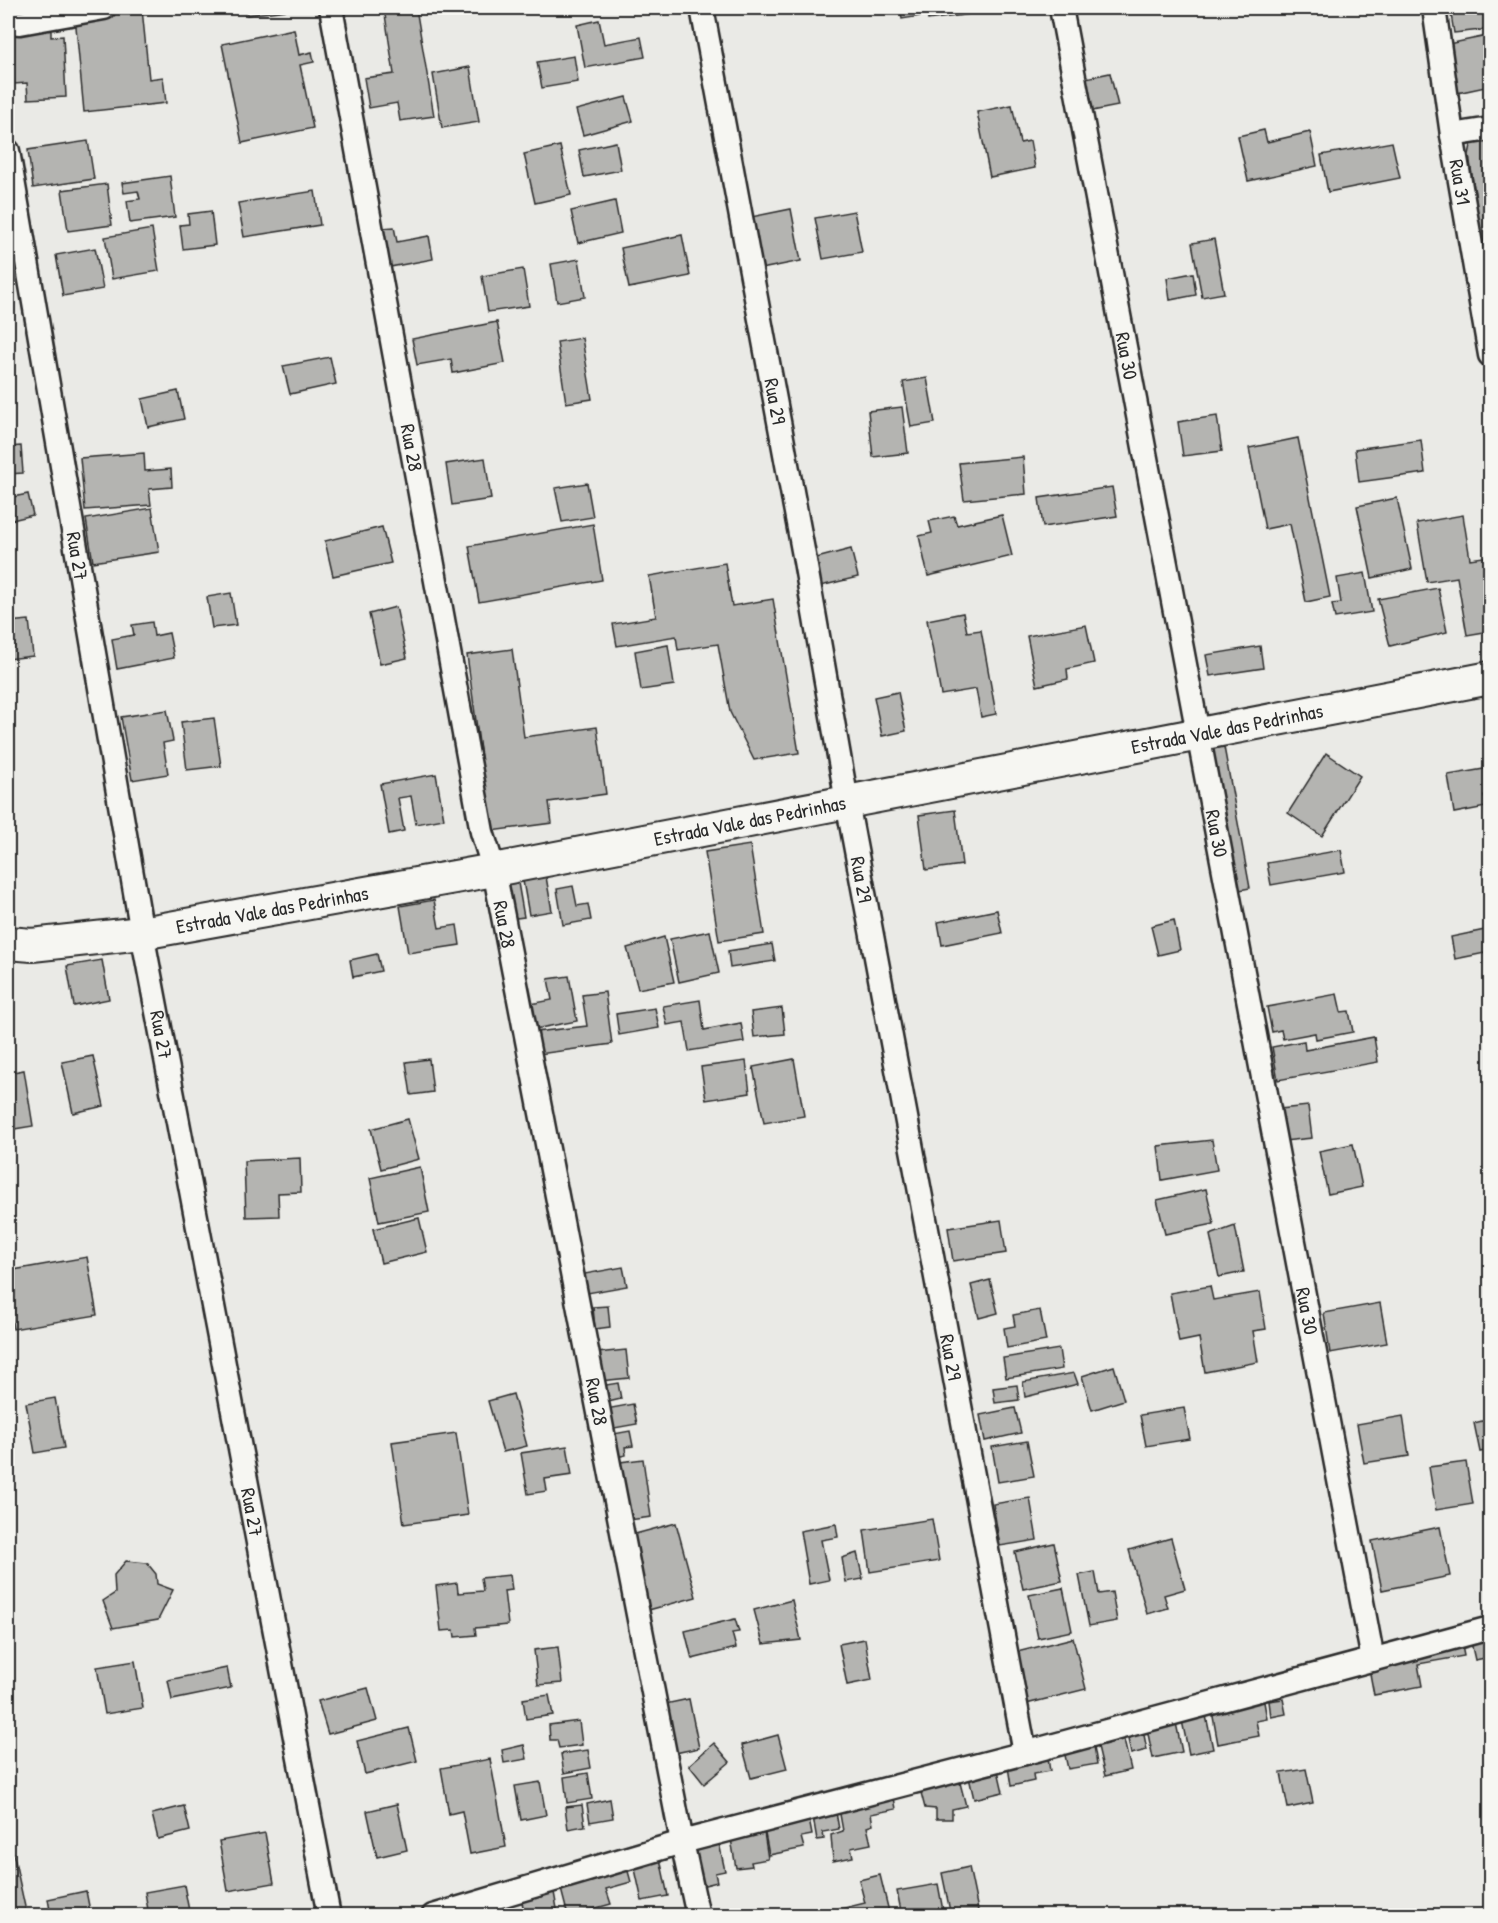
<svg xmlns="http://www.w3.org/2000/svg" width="1498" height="1923" viewBox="0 0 1498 1923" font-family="'Patrick Hand',sans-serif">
<rect width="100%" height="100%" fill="#eaeae6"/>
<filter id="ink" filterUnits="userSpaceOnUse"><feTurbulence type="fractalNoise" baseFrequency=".0167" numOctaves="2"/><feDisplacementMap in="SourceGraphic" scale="12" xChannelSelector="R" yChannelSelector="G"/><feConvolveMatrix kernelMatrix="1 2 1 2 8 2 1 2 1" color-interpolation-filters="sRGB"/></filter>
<g filter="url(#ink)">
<g fill="#b4b4b1" stroke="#2b2b2b" stroke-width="1.5">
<path d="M246 8H295V9L247 15Z"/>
<path d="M384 8H416L434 116 400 121 397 103 369 108 364 78 394 74Z"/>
<path d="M900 8H919L921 16 902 19Z"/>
<path d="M926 8H976L977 13 928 20Z"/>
<path d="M1450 8H1490V29L1454 33Z"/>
<path d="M142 9 149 79 163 77 166 103 84 112 75 16Z"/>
<path d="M599 20 604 44 641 37 645 57 585 68 577 25Z"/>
<path d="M51 29V37L63 36 66 97 28 99 27 83 14 84 11 31Z"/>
<path d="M294 29 299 55 312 52 314 62 300 65 313 128 242 143 222 44Z"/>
<path d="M1487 36 1490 54V86L1457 93 1448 44Z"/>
<path d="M574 56 578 82 542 88 537 62Z"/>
<path d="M470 67 479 122 442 128 433 74Z"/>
<path d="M1110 73 1118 106 1087 112 1081 79Z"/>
<path d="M626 97 633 121 583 135 576 110Z"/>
<path d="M1012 105 1020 143 1030 141 1035 168 990 177 977 112Z"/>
<path d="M1264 130 1267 142 1310 132 1317 166 1248 181 1238 136Z"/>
<path d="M1490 138V239L1482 241 1469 155 1472 140Z"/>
<path d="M88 141 94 179 33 188 28 150Z"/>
<path d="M616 142 621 170 584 177 579 150Z"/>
<path d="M1392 142 1400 178 1328 192 1321 155Z"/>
<path d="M560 146 571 195 535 203 524 154Z"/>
<path d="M170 176 175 217 130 223 127 201 140 199 138 191 124 193 122 183Z"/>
<path d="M107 184 112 225 68 231 62 190Z"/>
<path d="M315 191 320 225 244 237 238 203Z"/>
<path d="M615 201 621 233 578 243 571 211Z"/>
<path d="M791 209 801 261 761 269 751 217Z"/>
<path d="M211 211 215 245 183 249 180 225 189 224 188 214Z"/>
<path d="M854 211 862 252 823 259 815 218Z"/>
<path d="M394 227 397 242 429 236 433 259 390 267 383 228Z"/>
<path d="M152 229 159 271 112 279 105 237Z"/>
<path d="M682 235 690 276 629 288 621 248Z"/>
<path d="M1214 239 1224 293 1202 297 1192 243Z"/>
<path d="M95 248 103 289 63 296 56 255Z"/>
<path d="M579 259 585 297 557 302 551 264Z"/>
<path d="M523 269 529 306 488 312 482 276Z"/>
<path d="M1193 273 1196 295 1170 300 1167 278Z"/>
<path d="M497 322 505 363 453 373 451 359 417 365 412 339Z"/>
<path d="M582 338 592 399 566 403 557 342Z"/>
<path d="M330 357 336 384 290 394 283 366Z"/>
<path d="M927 378 935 423 911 427 903 382Z"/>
<path d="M178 391 184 419 148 427 142 399Z"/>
<path d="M902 407 908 453 873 457 868 411Z"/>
<path d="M1217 416 1222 451 1183 456 1178 422Z"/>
<path d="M1298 438 1330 597 1306 602 1290 524 1265 529 1249 448Z"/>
<path d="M1421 440 1425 473 1359 482 1355 449Z"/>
<path d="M21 446 23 473 8 474V447Z"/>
<path d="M144 453 145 471 171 469 172 487 149 489 151 505 85 510 80 458Z"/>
<path d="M1023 457 1026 494 964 500 959 463Z"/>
<path d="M485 458 491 499 452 505 446 464Z"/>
<path d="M587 483 593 517 562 522 555 488Z"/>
<path d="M1112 487 1117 516 1043 527 1039 498Z"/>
<path d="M28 494 33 515 8 521V498Z"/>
<path d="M1397 498 1412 569 1372 578 1357 506Z"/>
<path d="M152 508 159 552 93 562 86 519Z"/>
<path d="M1002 515 1012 556 928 576 919 536 932 533 929 521 954 516 957 525Z"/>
<path d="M1463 515 1470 559 1490 556V631L1467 635 1457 577 1427 582 1417 523Z"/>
<path d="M593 524 602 580 479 602 469 546Z"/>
<path d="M382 527 391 563 333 576 325 541Z"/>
<path d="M851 549 858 577 812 588 805 561Z"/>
<path d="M725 563 732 606 773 599 799 753 754 760 730 712 718 644 678 650 676 636 617 646 613 624 656 617 649 576Z"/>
<path d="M1365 573 1372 612 1335 618 1332 604 1341 603 1337 578Z"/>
<path d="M1438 588 1447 632 1390 646 1378 599Z"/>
<path d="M231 593 236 625 212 628 207 597Z"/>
<path d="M396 607 407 658 380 664 369 614Z"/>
<path d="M963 613 967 632 981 630 996 714 981 717 976 689 941 695 927 620Z"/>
<path d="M29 620 33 656 8 659V622Z"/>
<path d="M152 622 154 636 169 633 174 658 117 669 112 639 134 635 132 625Z"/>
<path d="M1086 625 1094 663 1067 669 1068 679 1037 686 1027 636Z"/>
<path d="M668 645 674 685 641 690 635 651Z"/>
<path d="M1260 646 1263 668 1210 676 1206 655Z"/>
<path d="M512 649 524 737 597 727 606 794 549 802 552 823 491 831 467 655Z"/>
<path d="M898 692 906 731 882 736 874 697Z"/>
<path d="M167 710 173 741 163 743 168 774 132 780 121 717Z"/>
<path d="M214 718 221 766 187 770 181 722Z"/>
<path d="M1224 747 1250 888 1234 891 1208 750Z"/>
<path d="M1326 753 1360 776 1322 836 1288 813Z"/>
<path d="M1490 768V794L1484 795 1486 807 1454 813 1448 775Z"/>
<path d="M436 774 444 819 416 824 411 796 398 798 404 831 389 834 380 784Z"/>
<path d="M955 810 962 865 926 870 919 815Z"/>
<path d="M750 845 764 934 719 941 705 852Z"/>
<path d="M1341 850 1345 872 1271 885 1267 863Z"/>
<path d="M545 871 552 911 529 915 522 875Z"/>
<path d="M517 877 524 917 509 919 503 880Z"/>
<path d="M573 886 577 906 588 904 591 920 563 925 557 889Z"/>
<path d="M434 900 439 928 457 925 460 945 408 953 400 906Z"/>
<path d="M997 910 1002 933 942 945 938 922Z"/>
<path d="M1174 920 1180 950 1158 955 1151 926Z"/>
<path d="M1485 930 1490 952 1455 959 1451 937Z"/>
<path d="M710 931 719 973 679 982 670 939Z"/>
<path d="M664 937 674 982 638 989 627 948Z"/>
<path d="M772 944 775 961 730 968 728 951Z"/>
<path d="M377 954 381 971 353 977 350 960Z"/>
<path d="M102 960 109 999 74 1006 67 966Z"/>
<path d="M569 976 577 1021 529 1030 525 1005 552 1000 548 979Z"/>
<path d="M605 992 612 1044 539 1054 536 1032 587 1026 582 995Z"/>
<path d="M1337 994 1341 1012 1349 1011 1353 1032 1316 1039 1315 1033 1283 1039 1281 1030 1272 1032 1267 1007Z"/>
<path d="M700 1000 704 1030 741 1023 744 1042 689 1051 684 1022 667 1025 663 1006Z"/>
<path d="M655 1008 659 1028 619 1035 616 1014Z"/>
<path d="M782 1008 785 1034 754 1037 751 1012Z"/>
<path d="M1374 1037 1378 1062 1278 1080 1272 1047 1304 1041 1305 1050Z"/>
<path d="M93 1056 104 1106 73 1113 62 1062Z"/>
<path d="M429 1059 433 1092 411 1095 406 1062Z"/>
<path d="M794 1059 804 1116 764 1123 753 1067Z"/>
<path d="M746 1061 750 1093 706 1100 701 1067Z"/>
<path d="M24 1070 33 1126 8 1130V1073Z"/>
<path d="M1308 1106 1312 1138 1284 1141 1280 1109Z"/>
<path d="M408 1119 419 1159 381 1169 371 1129Z"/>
<path d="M1212 1140 1217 1170 1162 1180 1158 1146Z"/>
<path d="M1353 1144 1362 1187 1328 1194 1319 1151Z"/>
<path d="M300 1158 301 1192 278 1193 279 1216 246 1217 244 1161Z"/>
<path d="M420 1167 429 1212 379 1222 370 1178Z"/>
<path d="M1206 1189 1214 1224 1165 1234 1157 1200Z"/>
<path d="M419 1218 427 1252 381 1263 373 1229Z"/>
<path d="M1001 1220 1006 1253 953 1261 948 1228Z"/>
<path d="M1235 1226 1244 1272 1219 1277 1210 1235Z"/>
<path d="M87 1257 97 1315 13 1329 8 1299V1271Z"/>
<path d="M623 1267 627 1286 582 1294 579 1275Z"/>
<path d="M990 1280 998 1313 979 1318 971 1285Z"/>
<path d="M1210 1286 1213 1300 1260 1292 1266 1329 1253 1331 1258 1362 1205 1372 1199 1338 1179 1342 1170 1293Z"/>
<path d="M1380 1303 1387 1343 1330 1353 1324 1313Z"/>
<path d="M608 1306 610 1327 595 1329 593 1307Z"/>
<path d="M1040 1310 1046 1341 1007 1348 1004 1328 1015 1326 1013 1315Z"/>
<path d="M1059 1349 1062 1369 1006 1378 1003 1358Z"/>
<path d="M626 1350 629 1378 600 1381 597 1353Z"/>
<path d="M1114 1366 1124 1400 1092 1410 1082 1376Z"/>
<path d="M1074 1373 1078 1384 1025 1397 1023 1382Z"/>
<path d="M618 1383 621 1399 604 1403 600 1386Z"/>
<path d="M1017 1385 1019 1400 995 1403 993 1388Z"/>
<path d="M513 1394 527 1446 503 1452 488 1401Z"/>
<path d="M55 1398 64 1448 35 1453 26 1403Z"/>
<path d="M633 1404 637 1424 609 1429 606 1409Z"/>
<path d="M1015 1408 1021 1433 985 1441 980 1415Z"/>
<path d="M1184 1408 1190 1439 1146 1446 1140 1415Z"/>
<path d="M1403 1416 1409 1456 1364 1463 1357 1424Z"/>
<path d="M1490 1419V1450L1480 1452 1474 1423Z"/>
<path d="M630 1431 633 1446 625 1447 626 1455 612 1458 608 1435Z"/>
<path d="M456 1433 468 1515 404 1524 392 1442Z"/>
<path d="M1027 1441 1034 1476 998 1482 992 1447Z"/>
<path d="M567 1446 572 1475 545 1479 547 1491 528 1494 521 1453Z"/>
<path d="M643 1459 651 1517 629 1520 620 1462Z"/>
<path d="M1466 1462 1473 1504 1436 1510 1429 1467Z"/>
<path d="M1030 1498 1037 1540 1000 1546 993 1504Z"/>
<path d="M932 1519 939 1561 870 1572 864 1530Z"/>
<path d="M676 1523 696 1597 645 1611 624 1537Z"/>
<path d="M836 1524 838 1537 821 1540 829 1580 809 1584 800 1531Z"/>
<path d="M1440 1527 1450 1576 1382 1590 1372 1541Z"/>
<path d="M1171 1538 1185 1589 1164 1595 1168 1608 1147 1614 1129 1550Z"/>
<path d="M1054 1543 1062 1581 1023 1589 1015 1552Z"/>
<path d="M857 1553 863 1579 846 1582 842 1558Z"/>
<path d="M126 1561 147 1563 156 1574 157 1584 173 1590 158 1620 113 1628 103 1601 115 1593 114 1575Z"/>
<path d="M1095 1572 1099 1594 1112 1592 1117 1621 1089 1626 1079 1575Z"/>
<path d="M510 1575 512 1590 504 1591 508 1625 475 1628 476 1635 455 1637 454 1630 441 1631 436 1586 457 1583 458 1593 483 1591 481 1578Z"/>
<path d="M1063 1588 1072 1631 1038 1638 1029 1595Z"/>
<path d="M792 1600 801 1640 763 1644 754 1610Z"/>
<path d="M735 1619 739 1632 732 1633 736 1648 692 1659 685 1631Z"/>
<path d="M1490 1634V1657L1475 1660 1470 1638Z"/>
<path d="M1073 1638 1086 1689 1026 1704 1013 1653Z"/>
<path d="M865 1639 872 1680 847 1685 839 1644Z"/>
<path d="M1462 1646 1464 1656 1418 1664 1422 1686 1374 1695 1368 1663Z"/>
<path d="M558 1647 562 1683 538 1685 534 1650Z"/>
<path d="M135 1661 143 1708 105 1714 97 1667Z"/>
<path d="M227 1668 231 1688 172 1700 168 1680Z"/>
<path d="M368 1688 377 1721 328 1734 318 1701Z"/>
<path d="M549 1695 553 1715 526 1719 523 1699Z"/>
<path d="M689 1699 699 1748 675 1753 665 1704Z"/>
<path d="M1283 1699 1286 1714 1271 1717 1269 1701Z"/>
<path d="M1264 1702 1267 1719 1256 1721 1259 1736 1218 1744 1212 1711Z"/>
<path d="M1205 1711 1213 1749 1189 1754 1181 1716Z"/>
<path d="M1175 1718 1182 1752 1153 1758 1146 1724Z"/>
<path d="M579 1721 582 1745 559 1748 557 1740H550L549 1725Z"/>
<path d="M1142 1725 1147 1750 1131 1754 1126 1729Z"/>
<path d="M409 1728 417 1761 365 1774 357 1741Z"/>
<path d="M1122 1732 1131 1770 1105 1776 1096 1738Z"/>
<path d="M778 1735 787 1769 751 1778 742 1745Z"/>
<path d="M1093 1740 1097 1764 1068 1769 1063 1746Z"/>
<path d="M714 1743 730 1762 704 1784 689 1765Z"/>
<path d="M524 1745 527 1759 504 1763 502 1750Z"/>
<path d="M588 1750 591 1768 564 1773 561 1754Z"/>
<path d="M1047 1752 1050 1771 1033 1774 1034 1781 1011 1786 1007 1760Z"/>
<path d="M490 1759 506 1847 470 1854 462 1811 449 1814 441 1768Z"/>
<path d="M997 1766 1003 1792 974 1799 968 1773Z"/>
<path d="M1306 1769 1313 1803 1288 1808 1281 1773Z"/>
<path d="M588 1773 592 1799 567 1803 564 1777Z"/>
<path d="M958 1775 966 1806 952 1809V1819H936V1809L925 1808 919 1785Z"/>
<path d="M540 1782 546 1815 521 1820 515 1786Z"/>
<path d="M893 1792 896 1809 871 1814 873 1825 867 1827 871 1844 851 1848 853 1857 833 1861 831 1835 843 1831 838 1803Z"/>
<path d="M610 1799 613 1818 590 1822 587 1804Z"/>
<path d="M397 1804 407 1850 377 1857 367 1811Z"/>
<path d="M582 1805 585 1826 568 1829 565 1807Z"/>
<path d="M184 1806 190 1831 158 1839 152 1814Z"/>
<path d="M835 1807 839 1829 823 1832 824 1839 817 1840 812 1811Z"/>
<path d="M808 1814 812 1835 801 1837 804 1848 769 1855 763 1823Z"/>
<path d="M763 1826 768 1859 751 1862 752 1866 736 1868 731 1839Z"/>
<path d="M265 1833 274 1883 228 1891 219 1841Z"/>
<path d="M718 1838 725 1871 715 1873 717 1882 697 1887 688 1845Z"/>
<path d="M13 1852 27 1916H8V1853Z"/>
<path d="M659 1854 668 1896 642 1901 633 1860Z"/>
<path d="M626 1864 631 1882 606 1889 611 1904 568 1916 561 1889Z"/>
<path d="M969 1867 979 1915 951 1916 942 1873Z"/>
<path d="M880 1875 890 1916H829L828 1912 865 1903 859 1880Z"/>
<path d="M938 1884 944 1916H902L897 1891Z"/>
<path d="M184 1885 190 1916H149L145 1892Z"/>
<path d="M553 1887 558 1914 539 1916 538 1913 525 1915 520 1894Z"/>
<path d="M86 1891 91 1916H51L48 1899Z"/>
</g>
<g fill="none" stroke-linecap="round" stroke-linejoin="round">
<g stroke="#2b2b2b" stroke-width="27">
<g id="street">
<path id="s1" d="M331 8 482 832 494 870 682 1842 698 1916"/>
<path id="s2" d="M702 8 805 561 847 802 1025 1753"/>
<path id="s3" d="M1061 8 1373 1660"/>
<path id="s4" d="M1434 8 1452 135 1490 355"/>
<path d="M8 22 20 23 104 8"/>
<path d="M1452 135 1490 129"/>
<path id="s5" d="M8 151 142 933 329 1916"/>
<path d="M433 1916 682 1842 1025 1753 1490 1628"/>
</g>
</g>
<g stroke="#2b2b2b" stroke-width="36">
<g id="secondary">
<path id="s6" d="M8 943 32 945 142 933 494 870 1490 678"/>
</g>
</g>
<use href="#street" stroke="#f6f6f2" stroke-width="22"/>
<use href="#secondary" stroke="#f6f6f2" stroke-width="32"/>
</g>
</g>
<g text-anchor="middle" stroke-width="5" stroke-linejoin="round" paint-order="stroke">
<g font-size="20" fill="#2b2b2b" stroke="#f6f6f2">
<text dy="7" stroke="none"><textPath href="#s4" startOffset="176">Rua 31</textPath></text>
<text dy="7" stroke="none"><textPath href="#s3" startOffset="354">Rua 30</textPath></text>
<text dy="7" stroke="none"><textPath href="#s2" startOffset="400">Rua 29</textPath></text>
<text dy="7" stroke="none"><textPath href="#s1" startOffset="447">Rua 28</textPath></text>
<text dy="7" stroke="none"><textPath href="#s5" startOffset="411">Rua 27</textPath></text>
<text dy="7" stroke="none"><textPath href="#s6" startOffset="1239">Estrada Vale das Pedrinhas</textPath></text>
<text dy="7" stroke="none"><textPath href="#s6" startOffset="753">Estrada Vale das Pedrinhas</textPath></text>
<text dy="7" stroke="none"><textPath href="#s3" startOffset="840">Rua 30</textPath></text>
<text dy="7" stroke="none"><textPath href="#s2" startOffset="886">Rua 29</textPath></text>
<text dy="7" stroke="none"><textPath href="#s6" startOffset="267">Estrada Vale das Pedrinhas</textPath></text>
<text dy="7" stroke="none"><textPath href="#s1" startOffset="933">Rua 28</textPath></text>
<text dy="7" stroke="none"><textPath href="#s5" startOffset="897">Rua 27</textPath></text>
<text dy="7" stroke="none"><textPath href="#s3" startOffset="1326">Rua 30</textPath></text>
<text dy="7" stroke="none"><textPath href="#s2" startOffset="1372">Rua 29</textPath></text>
<text dy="7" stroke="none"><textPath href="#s1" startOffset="1419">Rua 28</textPath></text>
<text dy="7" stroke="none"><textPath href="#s5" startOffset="1383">Rua 27</textPath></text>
</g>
</g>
<rect width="1498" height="1923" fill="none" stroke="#f6f6f2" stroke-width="30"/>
<rect x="15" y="15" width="1468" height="1893" fill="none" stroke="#2b2b2b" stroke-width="2" filter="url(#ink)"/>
</svg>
